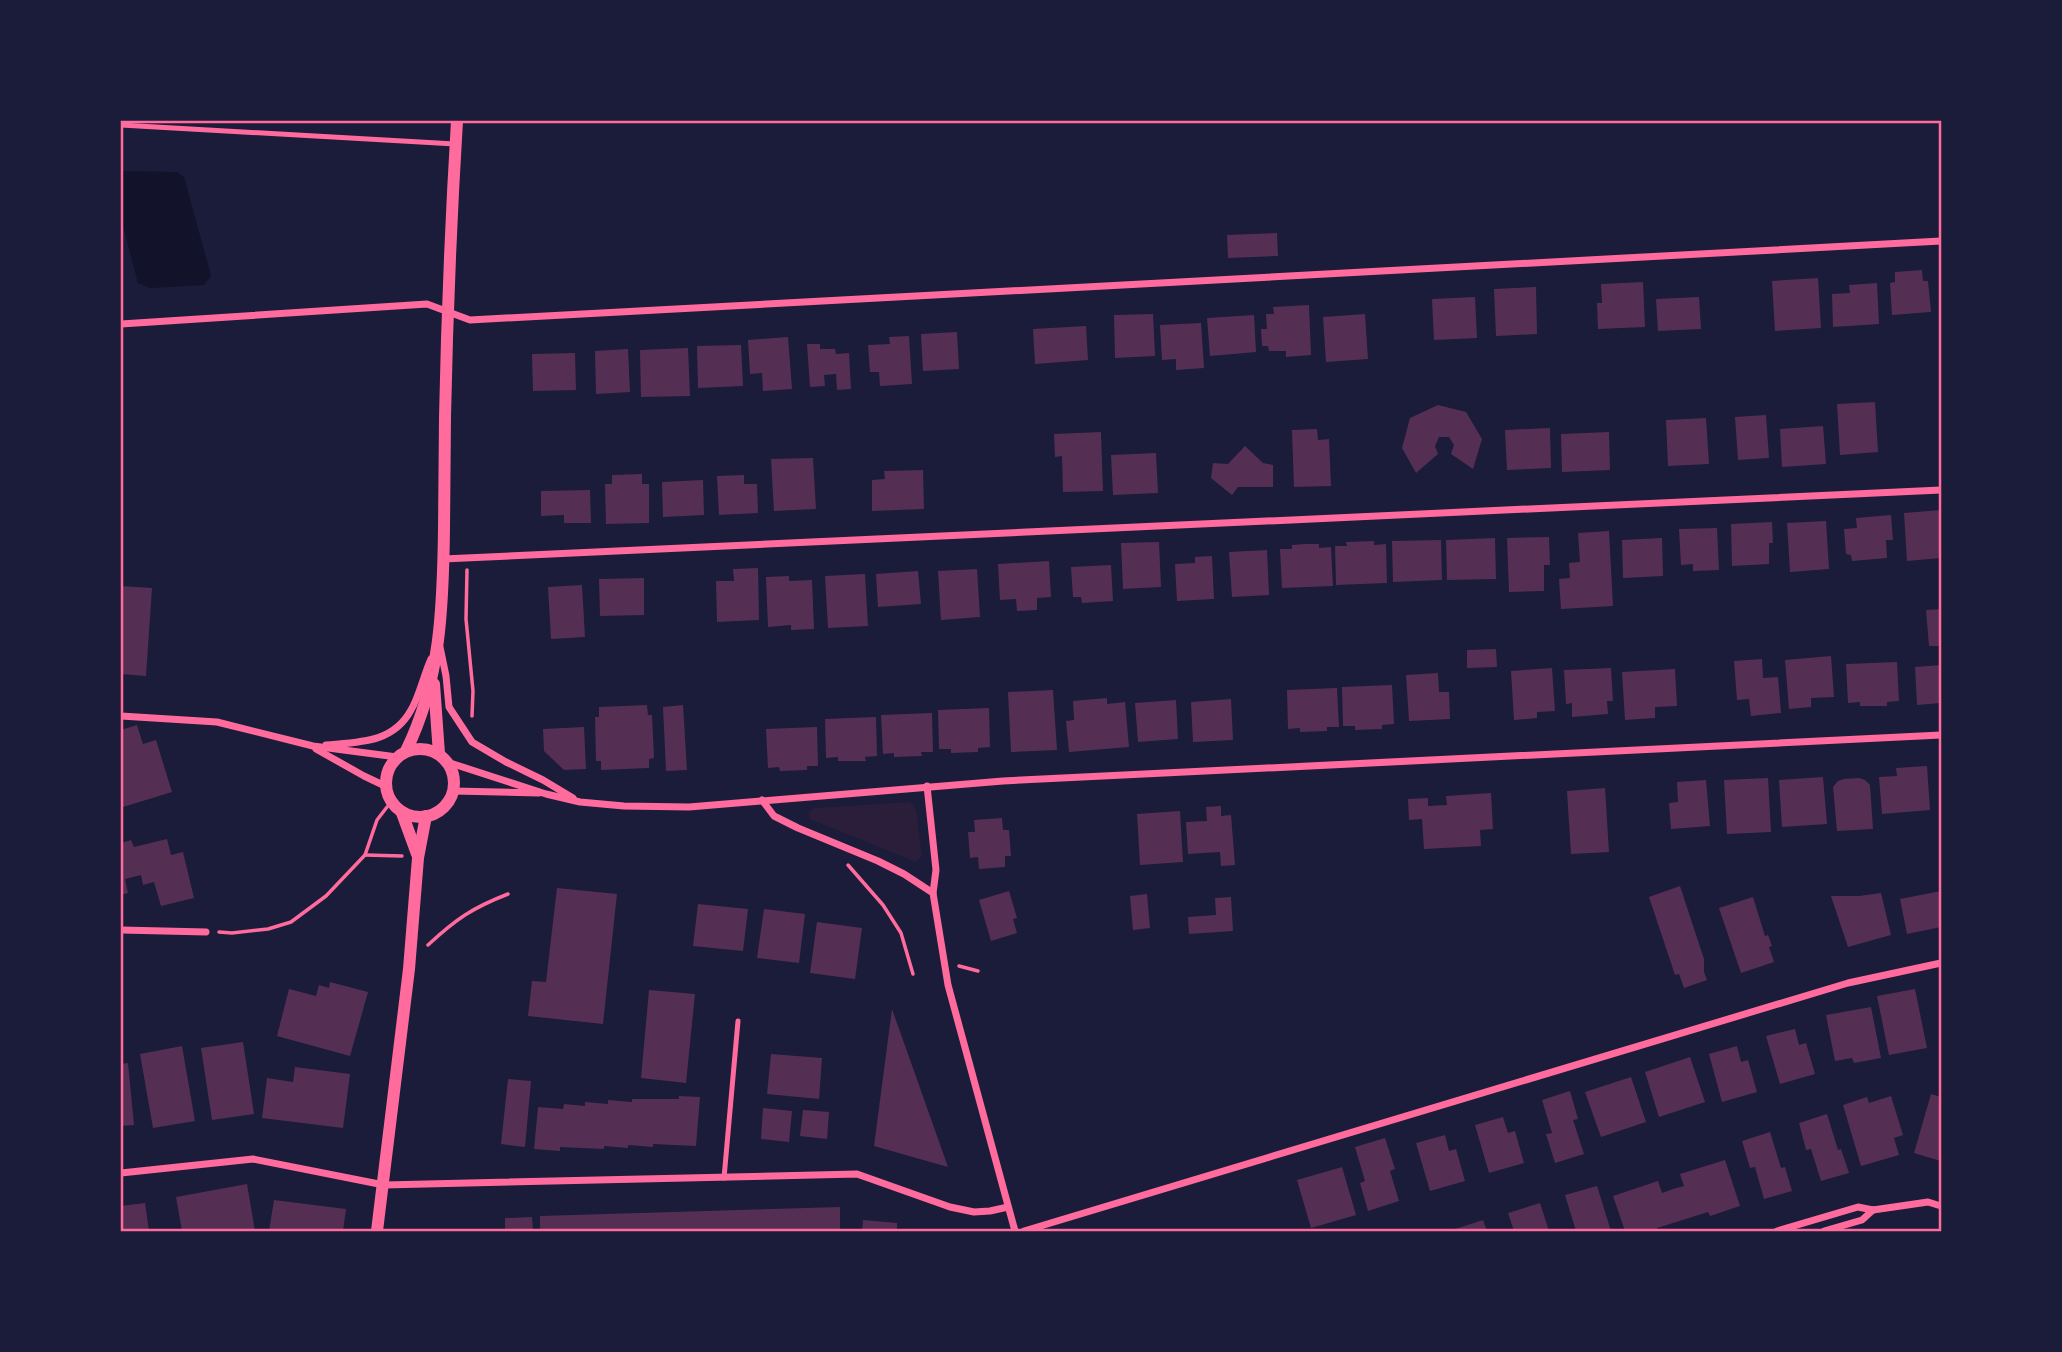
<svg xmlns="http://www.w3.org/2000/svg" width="2062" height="1352" viewBox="0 0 2062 1352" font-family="'Work Sans',sans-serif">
<rect width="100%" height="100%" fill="#1b1b3a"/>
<path fill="#2a1e3b" d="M910 802 916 810 922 856 916 862 810 819 808 813 814 808Z"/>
<path fill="#12122b" d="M121 171 177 172 184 177 211 276 204 285 150 288 138 283 121 218Z"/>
<g fill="#542f53">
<path d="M1277 233 1278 256 1228 258 1227 235Z"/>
<path d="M1922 270 1923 281H1928L1931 312 1892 315 1890 283 1895 282V272Z"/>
<path d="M1818 278 1821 328 1775 331 1772 281Z"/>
<path d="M1643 282 1645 327 1598 329 1597 303H1602L1601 284Z"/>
<path d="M1877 283 1879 324 1833 327 1832 294 1850 293 1849 285Z"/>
<path d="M1536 287 1537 334 1496 336 1494 289Z"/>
<path d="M1475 297 1477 338 1434 340 1432 299Z"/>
<path d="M1699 297 1701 329 1658 331 1656 299Z"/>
<path d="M1309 305 1311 355 1286 357V351H1269L1268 346H1262L1261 329H1267L1266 314H1274L1273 307Z"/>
<path d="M1153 314 1155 356 1115 358 1114 315Z"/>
<path d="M1365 314 1368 359 1326 362 1323 317Z"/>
<path d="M1254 315 1256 352 1210 356 1207 318Z"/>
<path d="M1201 323 1204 368 1176 370V359L1162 360 1160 325Z"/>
<path d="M1086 326 1088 360 1035 364 1033 329Z"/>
<path d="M957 332 959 369 923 371 921 334Z"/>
<path d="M909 336 912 384 880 386 879 372H870L868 345 890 344 889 337Z"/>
<path d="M788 337 792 389 763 391 762 373 750 374 748 340Z"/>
<path d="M807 344H820V349H835L836 354 849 353 851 389 837 390 836 374 824 375 825 386 810 387Z"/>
<path d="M741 345 743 386 698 388 697 346Z"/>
<path d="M688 348 690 396 641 397 640 350Z"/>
<path d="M628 349 630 392 596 394 595 351Z"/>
<path d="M575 353 576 390 533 391 532 354Z"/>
<path d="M1875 402 1878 452 1840 455 1837 404Z"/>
<path d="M1438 405 1466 412 1482 439 1473 469 1451 454 1454 445 1449 437H1439L1435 446 1438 454 1416 473 1402 448 1410 418Z"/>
<path d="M1766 415 1769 458 1738 460 1735 417Z"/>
<path d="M1706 418 1709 464 1668 466 1666 420Z"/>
<path d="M1823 426 1826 464 1782 467 1780 429Z"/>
<path d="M1550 428 1551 468 1507 470 1505 430Z"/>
<path d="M1317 429 1318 440 1329 439 1331 486 1294 487 1292 430Z"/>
<path d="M1101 432 1103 491 1063 492 1062 456 1055 457 1054 434Z"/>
<path d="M1609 432 1610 470 1562 472 1561 434Z"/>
<path d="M1245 446 1263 463 1273 465V487H1238L1232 495 1211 478 1213 463 1228 464Z"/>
<path d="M1156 453 1158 493 1113 495 1111 455Z"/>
<path d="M813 458 816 509 774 511 771 459Z"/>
<path d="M923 470 924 509 872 511V480L885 479 884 471Z"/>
<path d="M642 474V484H649V523L606 524 605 484H612V475Z"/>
<path d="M744 475V484H757L758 513 719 515 717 476Z"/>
<path d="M703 480 704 515 663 517 662 482Z"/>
<path d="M590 490 591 523H564V515L541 516V491Z"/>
<path d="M1941 510V558L1907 561 1904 513Z"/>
<path d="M1891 515 1893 540H1886L1887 558 1852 561 1851 555 1846 554 1844 529 1857 528 1856 518Z"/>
<path d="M1826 521 1829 569 1790 572 1787 523Z"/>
<path d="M1772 522 1773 543H1769V564L1732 566 1731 524Z"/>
<path d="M1717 528 1719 570 1693 571V564L1681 565 1679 529Z"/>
<path d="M1609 531 1613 606 1561 609 1559 579 1570 578 1569 563 1580 562 1578 533Z"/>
<path d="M1549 537 1550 565H1544V591L1509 592 1507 538Z"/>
<path d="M1495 538 1496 579 1447 580 1446 540Z"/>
<path d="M1662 538 1663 576 1623 578 1622 540Z"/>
<path d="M1441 540 1442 580 1393 582 1392 541Z"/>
<path d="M1374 541V545L1386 544 1387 583 1336 585 1335 546H1347L1346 542Z"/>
<path d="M1159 542 1161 587 1123 589 1121 543Z"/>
<path d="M1305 544H1319V548L1331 547 1333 586 1282 588 1280 549H1292V545Z"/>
<path d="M1267 550 1269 595 1232 597 1229 552Z"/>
<path d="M1212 556 1214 599 1177 601 1175 564 1195 563V557Z"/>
<path d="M1049 561 1051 597 1037 598V610L1017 611 1016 599 1000 600 998 564Z"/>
<path d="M1111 565 1113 601 1082 603 1081 597H1073L1071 567Z"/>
<path d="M758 568 759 620 717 622 716 581H734L733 569Z"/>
<path d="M977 569 980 617 941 620 938 571Z"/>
<path d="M918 571 921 604 878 607 876 574Z"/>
<path d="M865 574 868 626 828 628 825 576Z"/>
<path d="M789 576V581L812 580 814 629 791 630V625L768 627 766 577Z"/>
<path d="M644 578V615L600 616 599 579Z"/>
<path d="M582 585 585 637 551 639 548 587Z"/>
<path d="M121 586 152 588 146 676 121 674Z"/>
<path d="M1941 609V646H1929L1926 610Z"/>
<path d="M1496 649 1497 667 1467 668V650Z"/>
<path d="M1831 656 1834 697 1811 698V707L1789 709 1785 660Z"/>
<path d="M1762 659 1763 678 1778 677 1781 713 1751 716 1749 699 1737 700 1734 661Z"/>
<path d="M1897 662 1899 701 1887 702V706H1860V702L1848 703 1846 664Z"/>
<path d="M1941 665V703L1917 705 1915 667Z"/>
<path d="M1552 668 1555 711 1537 712V718L1514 720 1511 671Z"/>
<path d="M1611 668 1613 701H1607L1608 714 1572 717V703L1566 704 1564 670Z"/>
<path d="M1675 669 1677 706 1655 707V718L1625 720 1622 672Z"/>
<path d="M1438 673 1439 692H1449L1450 719 1409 721 1406 675Z"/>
<path d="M1392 685 1394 724 1382 725V729L1355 730V726H1343L1342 687Z"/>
<path d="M1337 688 1339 727H1327V731L1300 732V728L1288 729 1287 690Z"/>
<path d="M1053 690 1057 750 1011 752 1008 692Z"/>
<path d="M1107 698V704L1125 702 1129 747 1069 752 1066 721 1074 720 1073 701Z"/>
<path d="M1231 699 1233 740 1193 742 1191 702Z"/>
<path d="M1176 700 1178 739 1138 742 1135 703Z"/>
<path d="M647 705 648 715H652L654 758 649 759V768L601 770V761H596L595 717H599V707Z"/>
<path d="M683 705 687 770 666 771 663 707Z"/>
<path d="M989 708 990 747 978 748V752L951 753V749H939L938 710Z"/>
<path d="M932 713 933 752H921L922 756 894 757V753L883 754 881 715Z"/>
<path d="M876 717 877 756 865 757 866 761H838V757L826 758 825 719Z"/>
<path d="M137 725 143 744 156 740 172 792 123 807 121 799V730Z"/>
<path d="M584 727 586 769 564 770 544 751 543 729Z"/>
<path d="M817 727 818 766H807V770L780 771 779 767 768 768 766 729Z"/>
<path d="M1927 766 1930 810 1882 814 1879 777 1897 776 1896 768Z"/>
<path d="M1823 777 1827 824 1782 827 1779 780Z"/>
<path d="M1768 778 1771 832 1727 834 1724 780Z"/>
<path d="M1859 778 1865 780 1870 785 1873 829 1837 831 1833 787 1838 781 1844 779Z"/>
<path d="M1706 780 1710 826 1671 829 1669 803 1678 802 1677 782Z"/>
<path d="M1605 788 1609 852 1571 854 1567 791Z"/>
<path d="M1491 793 1493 829 1480 830 1481 846 1424 849 1422 819 1409 820 1408 799 1428 798V806L1447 805 1446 796Z"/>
<path d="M1221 806V816L1231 815 1235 865 1221 866 1220 852 1188 854 1186 822 1207 821 1206 807Z"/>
<path d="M1180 811 1183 862 1140 865 1137 814Z"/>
<path d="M1002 818 1003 830H1009L1011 856H1005V867L979 869 978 857 970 858 968 832H975L974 820Z"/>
<path d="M167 839 171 855 183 852 194 898 161 906 154 882 143 885 141 875 125 879 128 893 121 895V843L131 840 134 847Z"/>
<path d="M1680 886 1704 959V972L1707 980 1684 988 1679 974 1675 975 1649 897Z"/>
<path d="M557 888 617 894 603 1024 528 1016 532 981 546 982Z"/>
<path d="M1009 891 1017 918 1013 919 1017 933 991 941 979 900Z"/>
<path d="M1941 891V927L1907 934 1900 899Z"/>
<path d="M1881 893 1891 935 1848 947 1831 896H1859Z"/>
<path d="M1147 894 1150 928 1133 930 1130 896Z"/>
<path d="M1231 897 1233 931 1189 934 1188 917 1216 915 1215 898Z"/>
<path d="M1753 897 1765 936 1768 935 1772 946 1769 947 1774 962 1741 973 1719 908Z"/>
<path d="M698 904 748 909 743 951 693 946Z"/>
<path d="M764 909 805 914 799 963 757 958Z"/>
<path d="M817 922 862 928 855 979 810 973Z"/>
<path d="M330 982 368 992 350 1056 277 1036 289 989 316 996 319 985 329 988Z"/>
<path d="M1915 989 1927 1048 1889 1055 1877 996Z"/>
<path d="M649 990 695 994 686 1083 641 1078Z"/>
<path d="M1871 1007 1881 1058 1854 1063 1852 1058 1835 1061 1826 1015Z"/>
<path d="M892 1009 948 1167 874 1146Z"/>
<path d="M1795 1029 1799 1045 1806 1043 1815 1074 1780 1084 1766 1036Z"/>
<path d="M243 1042 254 1114 212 1120 201 1048Z"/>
<path d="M182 1046 195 1121 153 1128 140 1054Z"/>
<path d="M1737 1046 1741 1062 1748 1060 1757 1092 1722 1102 1709 1054Z"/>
<path d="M771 1054 822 1058 819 1099 767 1094Z"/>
<path d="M1690 1057 1705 1102 1659 1117 1645 1072Z"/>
<path d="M128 1063 134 1125 121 1126V1064Z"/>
<path d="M295 1067 350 1074 343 1128 262 1118 267 1078 293 1082Z"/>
<path d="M1631 1077 1646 1122 1601 1137 1585 1092Z"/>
<path d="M508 1079 531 1081 525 1147 501 1144Z"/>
<path d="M1570 1091 1578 1119 1573 1120 1584 1154 1555 1163 1546 1134 1552 1133 1542 1100Z"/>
<path d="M1931 1094 1941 1097V1161L1914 1153Z"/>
<path d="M679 1096 700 1097 696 1146 653 1144V1147L628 1145V1148L604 1146V1149L560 1147V1151L534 1149 538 1107 563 1109 564 1104 585 1106V1102L608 1104V1100L632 1102V1099H679Z"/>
<path d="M1891 1096 1903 1135 1894 1138 1899 1155 1861 1166 1843 1105 1867 1097 1869 1103Z"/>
<path d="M763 1108 792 1111 789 1142 761 1139Z"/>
<path d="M803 1110 829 1112 827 1139 800 1136Z"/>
<path d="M1827 1114 1838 1150 1841 1149 1849 1173 1821 1181 1811 1149 1806 1150 1799 1123Z"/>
<path d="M1503 1117 1508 1133 1515 1131 1524 1163 1489 1173 1475 1125Z"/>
<path d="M1770 1132 1781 1168 1785 1167 1792 1191 1764 1199 1755 1167 1750 1168 1742 1141Z"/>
<path d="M1445 1135 1449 1151 1456 1149 1465 1181 1430 1191 1416 1143Z"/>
<path d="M1385 1138 1395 1169 1390 1171 1399 1201 1368 1211 1360 1183 1365 1181 1355 1147Z"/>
<path d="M1725 1160 1740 1206 1710 1216 1708 1212 1657 1228 1658 1231H1625L1613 1196 1658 1181 1662 1193 1673 1189 1684 1186 1680 1174Z"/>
<path d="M1342 1167 1356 1215 1311 1228 1297 1180Z"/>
<path d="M247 1184 255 1231H182L176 1197Z"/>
<path d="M1597 1186 1611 1231H1576L1565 1195Z"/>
<path d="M274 1200 346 1209 343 1231H269Z"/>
<path d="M145 1203 149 1231H121V1206Z"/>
<path d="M1540 1203 1549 1231H1514L1508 1213Z"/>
<path d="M840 1207V1231H540V1216Z"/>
<path d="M532 1217 533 1231H505V1218Z"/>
<path d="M863 1220 897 1223V1231H862Z"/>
<path d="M1483 1220 1487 1231H1449Z"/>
</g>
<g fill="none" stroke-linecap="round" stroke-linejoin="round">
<g stroke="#ff6b9d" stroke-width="3.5">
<path d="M467 570 466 619 473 691 472 716"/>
<path d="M365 855 402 856"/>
<path d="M848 865 883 905 901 933 913 974"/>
<path d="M219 932 232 933 268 929 291 922 326 896 365 855 377 820 387 807"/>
<path d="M428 945C456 919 472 908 508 894"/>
<path d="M959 966 978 971"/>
</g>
<g stroke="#ff6b9d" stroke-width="5">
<path d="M121 125 455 144"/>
<path d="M724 1178 738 1021"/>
</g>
<g stroke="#ff6b9d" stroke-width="7">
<path d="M121 324 427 304 470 320 1941 241"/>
<path d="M443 559 1941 490"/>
<path d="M440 647 446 676 449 707 472 742 506 762 543 780 573 798"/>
<path d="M121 716 217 722 313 746 397 757"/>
<path d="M326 745C360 742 393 743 411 710 419 697 424 674 431 659"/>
<path d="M316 749 364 776 385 786"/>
<path d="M447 762 546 794 580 802 624 806 689 807 1003 781 1941 735"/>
<path d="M927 786 936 870 933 893"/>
<path d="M453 791 539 793"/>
<path d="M762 800 774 816 798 828 878 861 904 874 933 893 948 985 1015 1231"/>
<path d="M121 930 206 932"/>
<path d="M121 1173 253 1159 384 1185 857 1174 950 1207 974 1212 990 1211 1008 1207"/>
<path d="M1024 1231 1848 983 1941 963"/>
<path d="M1777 1231 1858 1207 1873 1210 1928 1202 1941 1206"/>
<path d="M1824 1231 1862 1220 1873 1210"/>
</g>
<g stroke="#ff6b9d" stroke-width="12">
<path d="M434 684 439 754"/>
<circle cx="420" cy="783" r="34"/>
<path d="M406 751C441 680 443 606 444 529 444 492 445 454 445 417 447 318 451 220 457 121"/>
<path d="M402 813 417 854"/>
<path d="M377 1231 409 969 418 858 426 816"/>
</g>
</g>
<rect width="2062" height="1352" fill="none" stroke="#1b1b3a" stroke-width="245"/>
<rect x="122" y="122" width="1818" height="1108" fill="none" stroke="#ff6b9d" stroke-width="2.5"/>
</svg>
